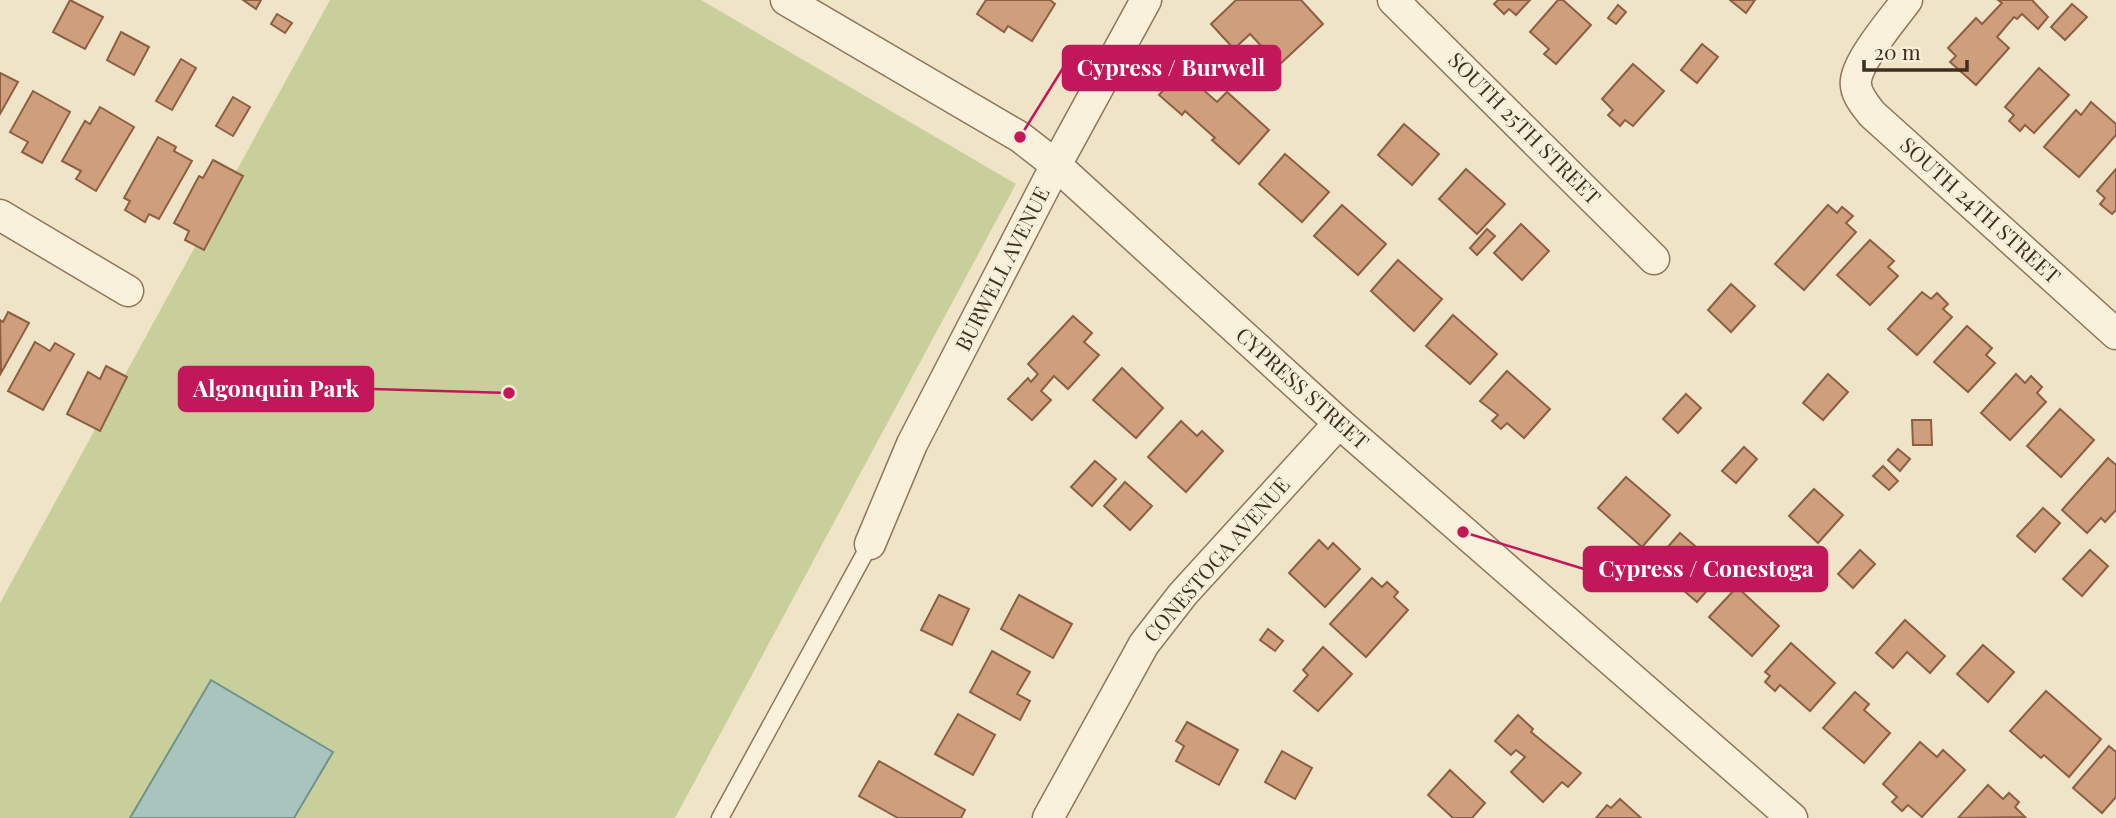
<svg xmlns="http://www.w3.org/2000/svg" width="2116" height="818" viewBox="0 0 2116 818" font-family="'Playfair Display',serif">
<rect width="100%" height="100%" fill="#f0e4c8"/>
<path fill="#c9cf9b" d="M330 0H701L1016 184 675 818H0V603Z"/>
<path fill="#a9c4bc" stroke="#6f938a" stroke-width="2" d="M211 680 333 752 294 818H130Z"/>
<g fill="#cf9f7d" stroke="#8d5f41" stroke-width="2">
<path d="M70 0 103 17 85 49 53 32Z"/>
<path d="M243 0H261L256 9Z"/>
<path d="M986 0H1050L1055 4 1032 41 1008 26 1004 32 977 14Z"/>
<path d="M1236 0H1301L1323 24 1279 65 1250 34 1234 49 1211 24Z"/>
<path d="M1498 0H1530L1516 15 1509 9 1504 14 1494 4Z"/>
<path d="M1558 0H1563L1591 25 1556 64 1544 54 1549 49 1530 32Z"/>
<path d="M1730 0H1755L1746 13Z"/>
<path d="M1998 0H2032L2048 17 2038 29 2022 14 2017 19 2014 17 1997 37 2009 48 1976 85 1950 62 1956 56 1948 48 1976 18 1982 24 2002 3Z"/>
<path d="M2072 4 2087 17 2065 40 2051 27Z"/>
<path d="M1618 5 1626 12 1616 24 1608 18Z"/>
<path d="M277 14 292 23 285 33 271 24Z"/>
<path d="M121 32 149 47 134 75 107 60Z"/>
<path d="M1702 44 1718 57 1697 83 1681 70Z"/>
<path d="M181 59 196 68 172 110 156 101Z"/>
<path d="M1633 64 1664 91 1633 126 1625 120 1620 126 1608 115 1613 110 1602 99Z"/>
<path d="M2039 68 2069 95 2034 133 2025 125 2020 131 2009 121 2014 115 2005 107Z"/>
<path d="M1181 70 1217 102 1227 92 1269 130 1239 164 1212 140 1215 138 1185 111 1182 115 1159 95Z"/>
<path d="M0 73 18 82 0 114Z"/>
<path d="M33 91 70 112 42 163 22 152 28 142 10 132Z"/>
<path d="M233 97 250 107 233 136 216 126Z"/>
<path d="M2091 102 2116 124V135L2079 177 2044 147 2076 110 2081 115Z"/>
<path d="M100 107 134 127 96 191 76 179 81 171 62 161 85 121 90 124Z"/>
<path d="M1404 124 1439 154 1412 185 1378 155Z"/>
<path d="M158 137 176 147 174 151 192 161 159 219 149 214 145 222 125 210 130 201 124 198Z"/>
<path d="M1285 154 1329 192 1302 222 1259 184Z"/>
<path d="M213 160 243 176 204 250 185 240 189 231 174 223 199 176 203 178Z"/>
<path d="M1466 169 1505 204 1477 234 1439 199Z"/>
<path d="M2116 169V210L2112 214 2100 204 2105 198 2097 191Z"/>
<path d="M1342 205 1386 244 1358 275 1314 236Z"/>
<path d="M1828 205 1837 213 1842 207 1853 216 1846 223 1856 232 1804 290 1775 264Z"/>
<path d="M1521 224 1549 251 1522 280 1494 253Z"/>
<path d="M1487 229 1495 236 1477 255 1470 248Z"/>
<path d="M1870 240 1894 261 1888 267 1898 276 1870 305 1837 275Z"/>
<path d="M1398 260 1442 299 1414 331 1371 291Z"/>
<path d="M1731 284 1755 306 1731 332 1708 310Z"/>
<path d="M1922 292 1931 299 1937 293 1948 304 1943 309 1952 317 1917 355 1888 329Z"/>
<path d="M8 312 29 323 1 373 0 320 3 322Z"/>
<path d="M1453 315 1497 354 1470 384 1426 346Z"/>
<path d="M1073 316 1092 333 1084 342 1099 355 1068 389 1054 376 1041 391 1051 400 1032 420 1008 399 1028 378 1031 382 1038 374 1028 364Z"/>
<path d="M1967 326 1992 348 1986 355 1995 363 1968 392 1934 362Z"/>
<path d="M35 342 50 351 55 343 74 354 43 410 8 391Z"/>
<path d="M106 366 127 377 100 431 67 414 88 372 100 379Z"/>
<path d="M1122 368 1163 408 1136 438 1093 400Z"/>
<path d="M1507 371 1550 409 1524 438 1507 423 1501 429 1492 421 1498 415 1480 401Z"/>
<path d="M1828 374 1848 392 1823 420 1803 403Z"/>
<path d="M2016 374 2025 383 2031 376 2042 387 2037 393 2046 402 2010 440 1981 413Z"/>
<path d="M1686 394 1701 408 1678 433 1663 419Z"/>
<path d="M2060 409 2094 440 2061 477 2027 446Z"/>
<path d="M1912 420H1931L1932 445H1913Z"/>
<path d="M1181 421 1197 436 1202 431 1223 451 1186 492 1148 457Z"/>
<path d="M1744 447 1757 459 1736 483 1722 471Z"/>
<path d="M1898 449 1910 459 1900 471 1888 460Z"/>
<path d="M2108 458 2116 465V510L2105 522 2101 518 2087 533 2062 510Z"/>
<path d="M1095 461 1116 479 1092 506 1071 487Z"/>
<path d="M1883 466 1898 481 1889 490 1873 476Z"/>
<path d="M1626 477 1670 515 1642 547 1598 508Z"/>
<path d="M1125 482 1152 506 1130 530 1104 506Z"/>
<path d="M1814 489 1843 515 1818 543 1789 516Z"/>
<path d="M2043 508 2060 523 2035 552 2017 536Z"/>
<path d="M1680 533 1724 571 1697 602 1653 564Z"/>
<path d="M1319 540 1328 549 1333 543 1360 569 1325 607 1289 573Z"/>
<path d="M1860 550 1875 564 1853 588 1838 574Z"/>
<path d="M2090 550 2108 566 2082 596 2063 579Z"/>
<path d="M1372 578 1382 587 1387 582 1398 592 1394 597 1408 610 1366 657 1330 624Z"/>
<path d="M1737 587 1779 626 1752 656 1709 617Z"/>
<path d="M939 595 969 609 952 645 921 630Z"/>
<path d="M1019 595 1072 624 1053 658 1001 629Z"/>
<path d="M1905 620 1945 656 1930 673 1907 652 1893 668 1876 653Z"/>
<path d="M1268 629 1283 641 1275 651 1260 640Z"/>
<path d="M1791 643 1835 683 1810 711 1780 685 1775 691 1765 682 1770 676 1765 672Z"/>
<path d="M1983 645 2014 672 1988 702 1957 674Z"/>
<path d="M1323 647 1352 674 1318 711 1294 691 1308 675 1303 670Z"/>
<path d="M992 651 1030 672 1017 694 1030 701 1020 720 970 692Z"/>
<path d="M2046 691 2101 739 2069 777 2044 755 2041 758 2010 731Z"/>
<path d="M1855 692 1869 704 1864 710 1890 733 1864 763 1823 728Z"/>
<path d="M958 714 995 735 973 775 935 754Z"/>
<path d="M1518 715 1533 729 1531 732 1581 773 1568 787 1562 782 1543 802 1511 772 1525 757 1516 750 1511 755 1495 741Z"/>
<path d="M1187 722 1238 750 1219 785 1176 761 1184 746 1176 741Z"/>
<path d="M1920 742 1937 757 1943 750 1965 770 1922 817 1908 805 1902 811 1892 802 1897 797 1883 784Z"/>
<path d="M2109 746 2116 752V797L2102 813 2073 788Z"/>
<path d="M1282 751 1312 768 1295 799 1265 782Z"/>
<path d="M879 761 965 810 961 818H898L859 796Z"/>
<path d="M1450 770 1485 803 1472 818H1453L1428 795Z"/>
<path d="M1988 785 2003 799 2009 793 2019 802 2015 807 2025 817 1958 818Z"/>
<path d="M1620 799 1641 818H1596L1607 805 1611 808Z"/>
</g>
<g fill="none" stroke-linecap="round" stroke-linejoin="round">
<g stroke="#8d765c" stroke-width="19">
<path id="lane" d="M720 818 870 544"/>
</g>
<g stroke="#8d765c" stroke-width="33">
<g id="street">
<path d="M786 0 1020 137 1056 165 1339 423 1792 818"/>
<path d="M1393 0 1654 259"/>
<path d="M1907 0C1894 18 1859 58 1856 80 1854 93 1865 105 1872 114L2116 334"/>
<path d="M0 215 128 291"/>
<path d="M870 544 912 444 1056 165 1146 0"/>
<path d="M1048 818 1144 644 1183 594 1339 423"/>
</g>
</g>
<use href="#lane" stroke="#faf1dc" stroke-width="16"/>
<use href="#street" stroke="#faf1dc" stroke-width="30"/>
</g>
<g text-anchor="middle" stroke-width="5" stroke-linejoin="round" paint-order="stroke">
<g font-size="21" fill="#3d2e20" stroke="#f7eed8">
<text transform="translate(1524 129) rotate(45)" y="7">SOUTH 25TH STREET</text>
<text transform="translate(1980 211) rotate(42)" y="7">SOUTH 24TH STREET</text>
<text transform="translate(1003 269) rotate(-63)" y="7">BURWELL AVENUE</text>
<text transform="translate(1302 389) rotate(42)" y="7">CYPRESS STREET</text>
<text transform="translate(1217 560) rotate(-49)" y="7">CONESTOGA AVENUE</text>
</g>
</g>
<path fill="none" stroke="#c2185b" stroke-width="2.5" d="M1020 137L1063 68M509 393L373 389M1463 532L1584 569"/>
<g fill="#c2185b" stroke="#f7eed8" stroke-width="2.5">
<circle cx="1020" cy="137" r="7"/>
<circle cx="509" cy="393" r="7"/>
<circle cx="1463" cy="532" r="7"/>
</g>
<g fill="#c2185b" stroke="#c2185b" stroke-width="2.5">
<rect x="1063" y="46" width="217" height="44" rx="7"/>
<rect x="179" y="367" width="194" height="44" rx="7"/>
<rect x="1584" y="547" width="243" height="44" rx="7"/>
</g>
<g font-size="23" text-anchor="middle" font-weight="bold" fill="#fff">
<text x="1171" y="76">Cypress / Burwell</text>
<text x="276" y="397">Algonquin Park</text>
<text x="1706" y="577">Cypress / Conestoga</text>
</g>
<path d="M1864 60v10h103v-10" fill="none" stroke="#3d2e20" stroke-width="3.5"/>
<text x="1874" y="60" font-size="21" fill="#3d2e20" stroke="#f7eed8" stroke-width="5" paint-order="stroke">20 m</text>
</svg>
